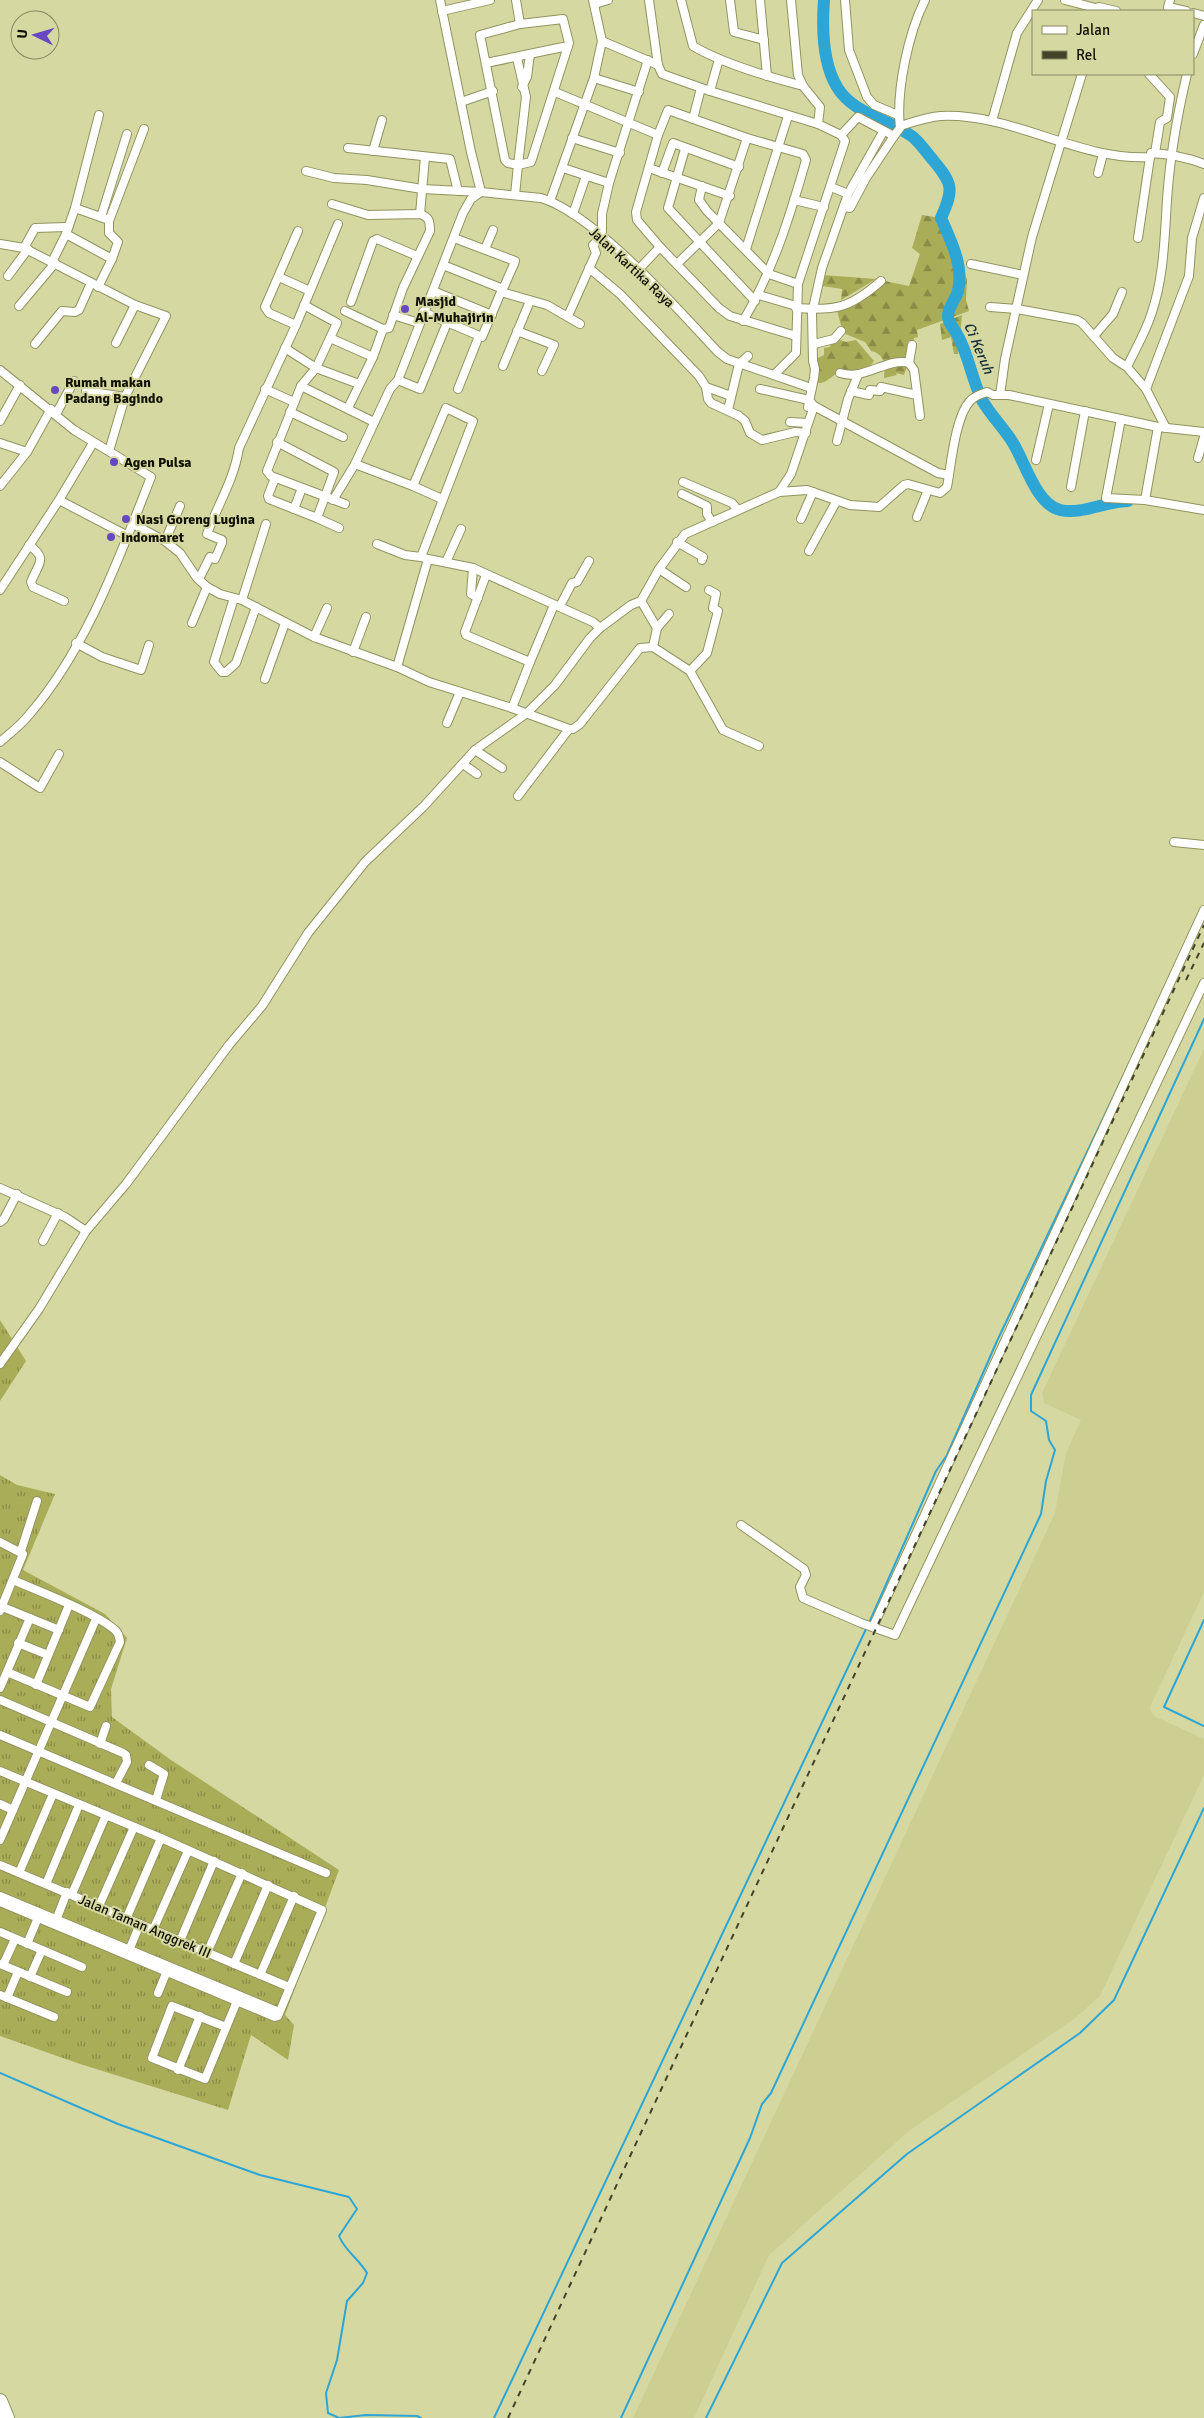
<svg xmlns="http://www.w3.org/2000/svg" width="1204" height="2418" viewBox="0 0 1204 2418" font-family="Signika,sans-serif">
<defs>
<pattern id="grass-tufts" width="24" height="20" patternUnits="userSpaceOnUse" patternTransform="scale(1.25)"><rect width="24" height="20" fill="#aaad57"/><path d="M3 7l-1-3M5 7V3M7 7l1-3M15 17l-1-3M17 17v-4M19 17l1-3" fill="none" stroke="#898b46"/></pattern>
<pattern id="forest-firs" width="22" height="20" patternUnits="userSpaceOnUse" patternTransform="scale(1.25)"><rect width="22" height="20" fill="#aaad57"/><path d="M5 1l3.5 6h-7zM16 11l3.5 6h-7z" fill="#898b46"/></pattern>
</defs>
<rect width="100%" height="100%" fill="#d6d8a2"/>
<path fill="#cccf91" d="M1204 1049V1592L1150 1707 1151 1712 1156 1717 1204 1739V1775L1100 1996 1074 2019 909 2131 769 2255 694 2418H633L1055 1513 1066 1453 1081 1420 1044 1403 1042 1393Z"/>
<g fill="url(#grass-tufts)">
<path d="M0 1320 26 1361 0 1401Z"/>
<path d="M0 1475 17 1485 55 1494 23 1570 105 1614 127 1638 111 1689 112 1717 171 1760 339 1870 285 2015 294 2025 288 2060 251 2035 228 2110 80 2064 0 2036Z"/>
</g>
<g fill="url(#forest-firs)">
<path d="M922 215 947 219 957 261 967 279 966 300 969 311 917 330 918 337 914 338 912 364 907 366 904 375 896 373 897 375 884 378C885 365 885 354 871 351L865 342 843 333 836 307 880 280 909 286 920 254 912 248Z"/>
<path d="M823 275 876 279 841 300 842 289 822 286Z"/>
<path d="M962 315 958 354H954L951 337 942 340 940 324Z"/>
<path d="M837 339 846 342 856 340 874 361C865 376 851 368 838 373 831 376 826 384 817 383L818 358 824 355V348L830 347 831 340Z"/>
</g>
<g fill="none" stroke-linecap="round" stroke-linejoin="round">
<g stroke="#2da6d6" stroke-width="2">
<path d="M1204 1620 1164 1707 1204 1726"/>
<path d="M869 1623 936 1471 947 1455 997 1341 1139 1043"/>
<path d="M0 2073 118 2124 260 2175 349 2197 357 2209 339 2236C345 2251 359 2259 367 2273L363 2283 347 2301 337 2360 326 2393 328 2413 339 2418 366 2415 417 2416 421 2418"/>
<path d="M494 2418 867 1627"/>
<path d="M621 2418 750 2138 762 2104 771 2093 1041 1514 1046 1481 1055 1450 1049 1440 1046 1421 1031 1411V1395L1204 1019"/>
<path d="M706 2418 782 2263 907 2154 1080 2033 1114 2000 1204 1808"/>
</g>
<path stroke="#2da6d6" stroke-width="12" d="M824 0C822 27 822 62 837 87 853 114 889 119 913 137 921 144 926 152 933 160 953 184 954 189 941 218 951 241 964 266 958 291 956 299 948 307 948 316 948 324 955 329 958 336 969 356 972 380 982 400 991 416 1004 428 1013 443 1025 462 1036 504 1060 510 1082 515 1106 501 1128 501"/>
<g stroke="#91945f" stroke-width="10">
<g id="street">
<path d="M440 0 471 152 481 192 541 198C595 214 678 310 718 352L727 359 811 388"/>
<path d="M516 0 520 24"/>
<path d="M649 0 658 65 662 74 710 91 818 124 841 135 845 141 798 284 796 353 774 375"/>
<path d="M681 0 693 46C723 64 769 77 803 86"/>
<path d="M730 0 734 32 764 40"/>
<path d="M760 0 767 76"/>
<path d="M791 0 798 75 803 86 820 107 818 124"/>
<path d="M845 0 849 50 867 97 874 105 898 115"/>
<path d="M1065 0 1099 9"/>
<path d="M1170 0 1168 7 1186 11"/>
<path d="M595 4 608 0"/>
<path d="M1099 7 1116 11"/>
<path d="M442 11 490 0"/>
<path d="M1193 13 1204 16"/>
<path d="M602 41 658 65"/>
<path d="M1193 54 1204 25"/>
<path d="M486 63 568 46"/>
<path d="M1149 74 1170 97 1167 118 1160 122 1155 153"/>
<path d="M594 78 639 92"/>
<path d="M522 87 527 77 530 54"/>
<path d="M710 91 719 59"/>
<path d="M555 92 658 135"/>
<path d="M461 102 493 91"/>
<path d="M693 119 701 88"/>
<path d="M992 121 1017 33 1038 0"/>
<path d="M900 126C913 122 927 117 941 116 1014 113 1078 161 1150 157L1151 153C1171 154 1186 157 1204 164"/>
<path d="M841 135 858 117 894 136 900 128C896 91 908 34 925 0"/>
<path d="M572 138 620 153"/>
<path d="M348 148 450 159 458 191"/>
<path d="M685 149 668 208 755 301"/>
<path d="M373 151 382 120"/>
<path d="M563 168 609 183"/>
<path d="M649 168 730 196"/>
<path d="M306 171 334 178 367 180 422 189 481 192"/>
<path d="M662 173 673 143 739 167"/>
<path d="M1098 173 1103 154"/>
<path d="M702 186 699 200 707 211 769 274 798 284"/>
<path d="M831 187 848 194"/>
<path d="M515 195 518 165 508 163 505 160 480 35 520 24 563 19 569 43 531 162 518 165 526 97 517 58"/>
<path d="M794 200 824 207"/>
<path d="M550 201 594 78 600 50 602 41 593 0"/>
<path d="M332 204 368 215 420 214C429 217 430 221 430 231L403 288 389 328 383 329 373 357 348 408"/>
<path d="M845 207 850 208 866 178 894 136"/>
<path d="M75 208 106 219"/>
<path d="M420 214 425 157"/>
<path d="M573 214 586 176"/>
<path d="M101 217 127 134"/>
<path d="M66 234 112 259 98 287"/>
<path d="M1138 238 1150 157"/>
<path d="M0 244 24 248 135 305 166 316 125 397 109 451"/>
<path d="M660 247 719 308 730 316 796 336"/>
<path d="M24 248 35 228 67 227"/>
<path d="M485 249 493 230"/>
<path d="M746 249 788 116"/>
<path d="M112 259 118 242 109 233V221L144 129"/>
<path d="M52 262 66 234 75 208 99 115"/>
<path d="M677 264 719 223 747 138"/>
<path d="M971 264 1023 275"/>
<path d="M443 265 503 289 514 264 515 261 454 238"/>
<path d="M589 268 620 294 699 376 706 387 708 399 711 403 739 416 745 421 750 433 762 440 795 432 806 433"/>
<path d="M638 270 660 247 637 220 636 212 658 135 668 110 747 138 803 154 806 160C790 216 773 271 743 321"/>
<path d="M8 276 28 249"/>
<path d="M279 277 310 291"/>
<path d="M433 291 492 315"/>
<path d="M759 295 796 306"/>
<path d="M351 302 373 241 377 239 417 256"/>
<path d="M304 305 337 323 316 368 301 386 267 471 271 476 345 504"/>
<path d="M19 306 55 263"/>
<path d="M990 307 1017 309 1077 320 1082 323 1113 358 1127 367 1146 389 1166 428"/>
<path d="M796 308C836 311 850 308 881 281"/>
<path d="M345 311 383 329"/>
<path d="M423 312 482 337 501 292 547 305 580 324"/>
<path d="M393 315 419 323"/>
<path d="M568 316 596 253 593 245 602 236V214L609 183 648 60"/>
<path d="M296 325 269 313 265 307 298 231"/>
<path d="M517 331 554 345 542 371"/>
<path d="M1094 336 1113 314 1122 292"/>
<path d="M330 338 373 357"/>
<path d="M116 343 135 305"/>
<path d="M35 344 62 311 75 312 79 310 91 283"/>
<path d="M814 344 834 339 841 331"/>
<path d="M285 348 316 368 359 384"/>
<path d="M909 363 912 345"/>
<path d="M503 366 530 301"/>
<path d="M1127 367C1135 350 1145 333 1151 315 1162 284 1164 250 1166 217 1168 170 1176 120 1187 74"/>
<path d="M0 370 74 430 151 477C119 558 86 650 28 716 20 726 9 734 0 742"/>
<path d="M840 373C865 381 887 357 909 363L914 370 920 416"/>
<path d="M398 380 420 389 447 323"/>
<path d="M301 386 374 422"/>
<path d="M706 387 731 396"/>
<path d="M265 389 294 402"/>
<path d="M458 389 479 336"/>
<path d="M760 389 809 400 814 406 938 473 949 475"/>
<path d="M1146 389 1189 276 1192 238 1204 198"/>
<path d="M86 391 125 397"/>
<path d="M851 391 869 395 870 390 880 391 881 387 917 395"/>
<path d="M1000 395 1005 359 1032 237 1082 74"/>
<path d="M808 407 814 378 815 369 813 361 812 313 822 268 848 194 883 132"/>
<path d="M728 410 739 364 748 356"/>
<path d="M290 412 343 437"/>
<path d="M56 414 74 381"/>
<path d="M1121 419 1106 498 1145 500 1204 510"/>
<path d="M0 421 20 385"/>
<path d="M790 422 808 423"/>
<path d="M837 441 848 399 858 375"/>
<path d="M0 443 27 452"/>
<path d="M1198 458 1204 437"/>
<path d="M1036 460 1049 404"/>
<path d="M355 464 413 486"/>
<path d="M275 478 268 496 269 499 317 518 334 472 277 442"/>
<path d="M683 482 732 503 738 510"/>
<path d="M0 486 27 452 51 409"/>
<path d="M1071 487 1085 411"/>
<path d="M779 492 791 474 814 406"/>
<path d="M682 494 707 506V514L712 522"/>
<path d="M59 500 128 536"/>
<path d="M333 500 355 464 390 389 398 380 463 213 471 199 481 192"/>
<path d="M1145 500 1158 427"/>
<path d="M294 509 302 488"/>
<path d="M917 517 928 490"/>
<path d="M317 518 339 528"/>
<path d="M801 519 813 492"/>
<path d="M133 524 165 541 180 553 197 578 207 587 220 594 242 600 314 637 397 667 429 682 512 708 569 729H573L580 724 640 648 653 647 690 671 723 730 759 746"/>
<path d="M165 541 180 506"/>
<path d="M677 542 703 557 702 560"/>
<path d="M377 544 405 555 421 557"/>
<path d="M29 545C48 559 39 562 31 582L33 587 64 601"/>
<path d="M809 551 836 502"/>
<path d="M428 559 473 568 593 622 600 628"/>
<path d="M446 562 461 529"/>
<path d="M473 568 471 594 478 598"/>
<path d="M659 569 686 587"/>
<path d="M486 575 465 632 466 635 530 662 554 605"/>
<path d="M199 579 210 557 215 559 222 543V540L207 534C218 504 234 480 239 448L296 325 338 224"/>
<path d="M0 590 59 500 93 443"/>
<path d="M234 598 214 662 222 672H226L236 663 256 607"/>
<path d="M242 600 266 524"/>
<path d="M641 601 657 628 653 647"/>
<path d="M560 606 572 583 577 582 589 561"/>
<path d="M192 623 207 587"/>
<path d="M657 628 669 614"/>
<path d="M314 637 327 608"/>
<path d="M76 643 102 657 141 670 149 645"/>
<path d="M353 652 366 617"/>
<path d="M397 667 428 559 421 557 473 421 446 408 413 486 442 499"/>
<path d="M690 671 707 653 718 611 713 608 716 594 709 590"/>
<path d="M265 679 285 623"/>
<path d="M512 708 530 662"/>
<path d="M447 723 460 692"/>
<path d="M475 750 502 768"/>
<path d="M0 762 40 788 59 754"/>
<path d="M463 764 477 774"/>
<path d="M518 796 569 729"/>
<path d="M1174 842 1204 845"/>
<path d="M0 1188 65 1217 86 1231"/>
<path d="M0 1222 4 1219 17 1194"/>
<path d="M43 1241 58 1213"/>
<path d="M0 1364 39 1309 86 1231 126 1184 229 1045 262 1006 308 933 365 862 424 806 475 750 527 713 555 685 590 638 600 628 631 605 641 601 659 569 685 534 779 492 807 490 850 505 879 507 904 485 908 484 940 493 947 487C951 466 955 417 970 401 974 396 981 394 987 392L993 395H1009L1158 427 1204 432"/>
<path d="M741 1525 804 1569 806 1575 800 1587 803 1598 861 1623 895 1635 1204 983"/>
<path d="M0 1542 23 1554 0 1611"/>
<path d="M21 1551 37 1501"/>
<path d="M0 1606 59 1630"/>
<path d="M873 1627 1204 910"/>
<path d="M18 1643 48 1655"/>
<path d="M7 1672 90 1707 120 1642C119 1637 119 1634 116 1631 97 1613 38 1591 13 1580"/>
<path d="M36 1685 69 1605"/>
<path d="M0 1688 30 1618"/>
<path d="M0 1700 123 1753 126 1755 127 1762 116 1783"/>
<path d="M0 1735 326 1873"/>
<path d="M100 1744 106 1726"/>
<path d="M149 1765 164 1774 156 1800"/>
<path d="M0 1771 161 1838 322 1910 278 2016 275 2017 0 1902"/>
<path d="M0 1804 13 1810"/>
<path d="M0 1840 96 1619"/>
<path d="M0 1865 289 1987"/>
<path d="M19 1873 53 1794"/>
<path d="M46 1884 79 1805"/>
<path d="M72 1894 106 1815"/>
<path d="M0 1896 279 2012"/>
<path d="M99 1906 134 1827"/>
<path d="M127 1917 161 1838"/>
<path d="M55 1923 67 1892"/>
<path d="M153 1930 188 1851"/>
<path d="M0 1932 82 1967"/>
<path d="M180 1941 214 1861"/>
<path d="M27 1944 40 1913"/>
<path d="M130 1948 140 1924"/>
<path d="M207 1953 242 1873"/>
<path d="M0 1964 67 1992"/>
<path d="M234 1964 268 1885"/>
<path d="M3 1965 15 1939"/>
<path d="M260 1975 294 1896"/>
<path d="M30 1977 42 1950"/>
<path d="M158 1993 167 1971"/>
<path d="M0 1995 54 2017"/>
<path d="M7 1998 18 1972"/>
<path d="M226 2027 172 2006 152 2058 205 2079 237 2001"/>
<path d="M178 2070 200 2016"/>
</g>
</g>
<g stroke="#91945f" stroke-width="16">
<path id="highway" d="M0 2401 7 2418"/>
</g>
<use href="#street" stroke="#fff" stroke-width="8"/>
<use href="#highway" stroke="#fff" stroke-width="14"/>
<g stroke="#424328" stroke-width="2" stroke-dasharray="6 6" stroke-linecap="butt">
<path d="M1186 980 1204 943"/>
<path d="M508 2418 1204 925"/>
</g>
</g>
<g fill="#6748c1" stroke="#d6d8a2" stroke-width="2">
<circle cx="405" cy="309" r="5"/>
<circle cx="55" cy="390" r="5"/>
<circle cx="114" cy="462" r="5"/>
<circle cx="126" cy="519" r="5"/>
<circle cx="111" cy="537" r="5"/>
</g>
<g text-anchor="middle" stroke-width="4" stroke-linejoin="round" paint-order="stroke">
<g font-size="14" fill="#110" stroke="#d6d8a2">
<text transform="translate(632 267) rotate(43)" y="5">Jalan Kartika Raya</text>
<text transform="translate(145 1926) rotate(23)" y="5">Jalan Taman Anggrek III</text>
</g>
<g font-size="14" font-weight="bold" fill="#110" stroke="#d6d8a2" text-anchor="start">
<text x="415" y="306">Masjid<tspan x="415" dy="16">Al-Muhajirin</tspan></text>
<text x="65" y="387">Rumah makan<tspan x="65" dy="16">Padang Bagindo</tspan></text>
<text x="124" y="467">Agen Pulsa</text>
<text x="136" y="524">Nasi Goreng Lugina</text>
<text x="121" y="542">Indomaret</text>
</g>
<g font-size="15" font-style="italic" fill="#17303b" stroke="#d6d8a2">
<text transform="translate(979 348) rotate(67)" y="5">Ci Keruh</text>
</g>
</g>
<rect x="1032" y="10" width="162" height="65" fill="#d6d8a2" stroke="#878861"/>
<rect x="1042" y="26" width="25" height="8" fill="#ffffff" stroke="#878861"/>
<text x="1076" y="35" font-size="15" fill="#111100">Jalan</text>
<rect x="1042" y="51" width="25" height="8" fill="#424328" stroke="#878861"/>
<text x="1076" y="60" font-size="15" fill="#111100">Rel</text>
<g transform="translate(35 35) rotate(275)"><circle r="24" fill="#d6d8a2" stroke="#878861"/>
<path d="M0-4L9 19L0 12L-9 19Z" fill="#6748c1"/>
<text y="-8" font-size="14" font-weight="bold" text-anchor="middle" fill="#111100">U</text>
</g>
</svg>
